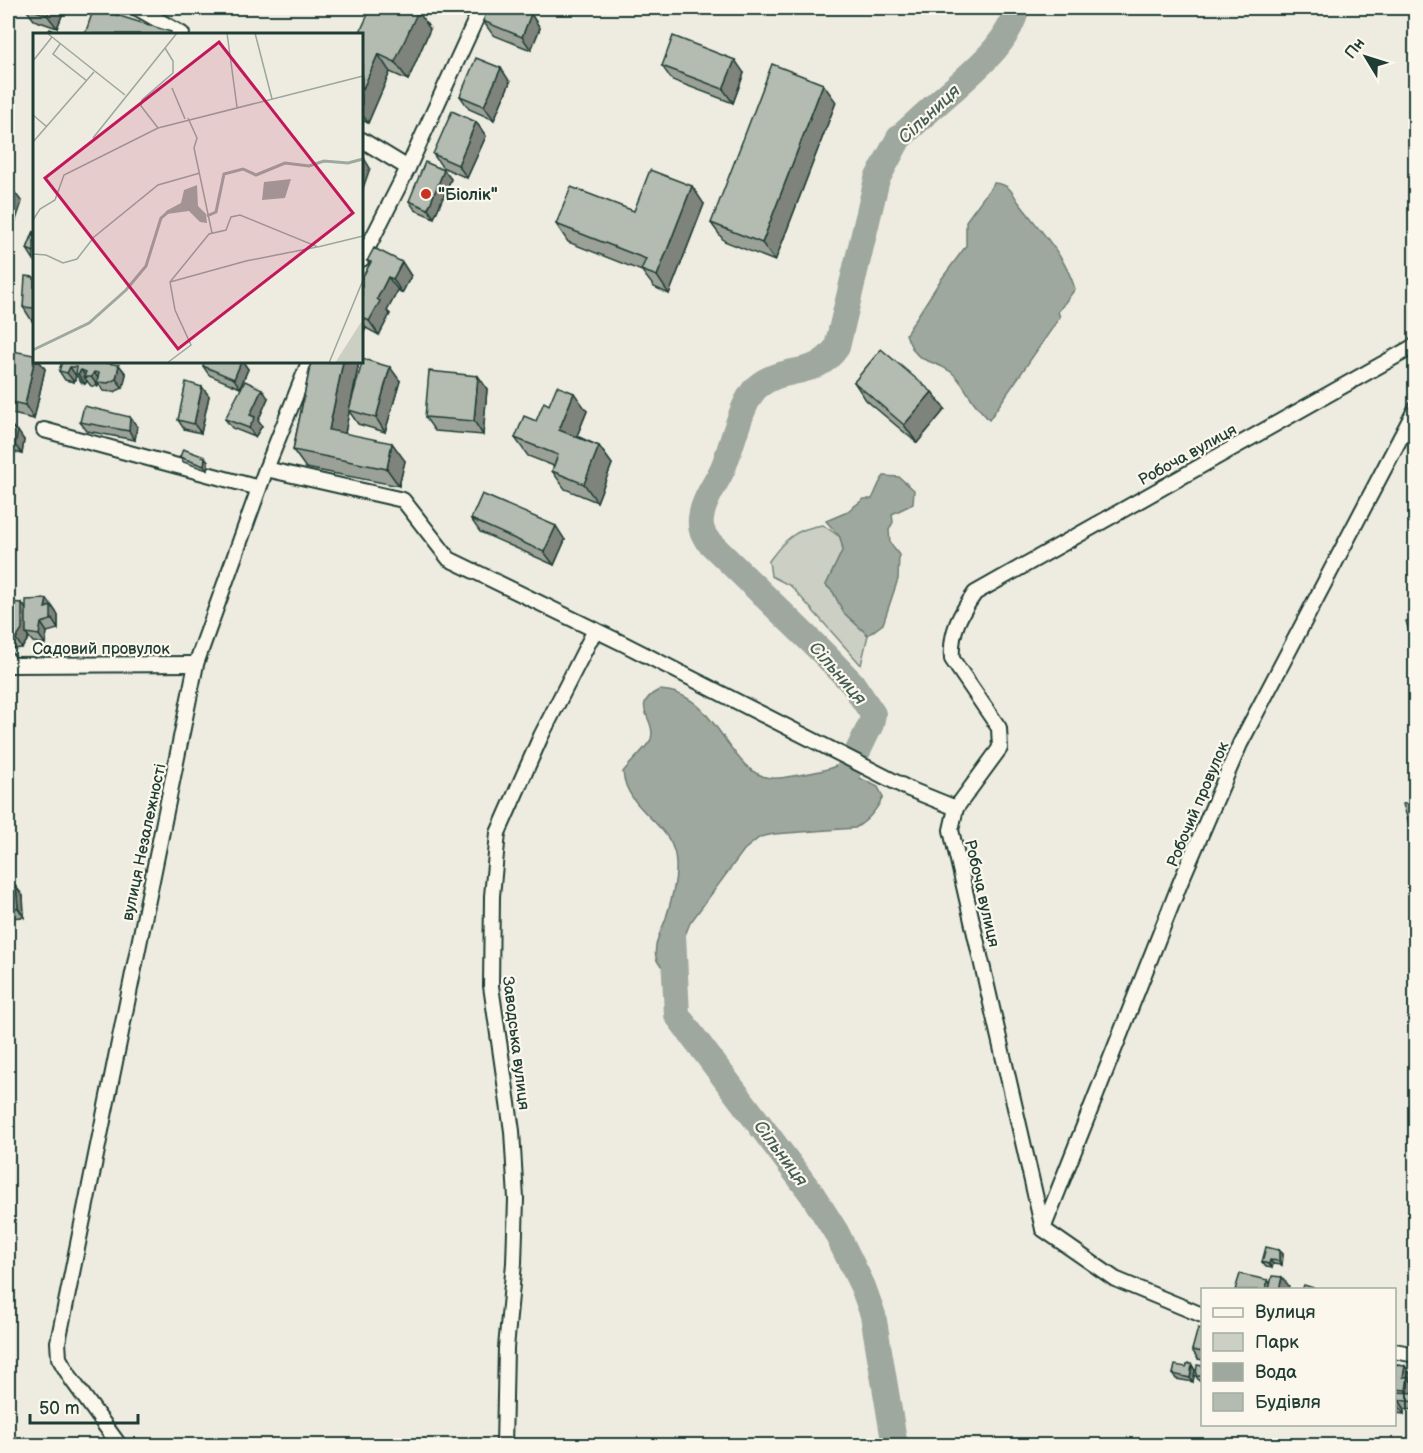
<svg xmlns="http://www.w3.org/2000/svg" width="1423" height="1453" viewBox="0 0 1423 1453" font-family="'Balsamiq Sans',sans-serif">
<rect width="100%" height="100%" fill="#eeece1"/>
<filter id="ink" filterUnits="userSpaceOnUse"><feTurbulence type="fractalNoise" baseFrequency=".0167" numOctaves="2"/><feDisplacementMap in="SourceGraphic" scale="12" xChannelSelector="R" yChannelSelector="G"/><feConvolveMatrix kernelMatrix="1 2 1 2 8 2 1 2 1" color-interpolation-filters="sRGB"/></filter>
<g filter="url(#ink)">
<path fill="#cbcfc4" stroke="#75867c" stroke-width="1.5" d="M823 525 840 537 843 549 826 585 833 592 844 613 868 635 861 665 791 586 771 576 769 561C785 539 795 529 823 525Z"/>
<g fill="#9fa89f" stroke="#6c7d74" stroke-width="1.5">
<path d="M994 183C1007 184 1011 189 1017 200 1038 228 1065 255 1075 289L1058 312 1060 317 989 420C983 413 976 406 971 398 965 389 960 379 951 372 928 356 917 367 906 334L940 281 966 246V221Z"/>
<path d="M884 476 899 477 914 490 913 504 892 514 893 522 889 530 890 543 899 555 898 579 883 624 868 635 844 613 833 592 826 585 843 549 840 537 826 521 845 513 864 499H872C877 490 878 483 884 476Z"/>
<path d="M659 690C720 692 726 775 772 778 781 779 791 776 799 775 812 773 824 771 836 766L878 787 883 797C877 809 868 821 855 828L774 834 760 837 744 850 690 923 681 945 680 966 677 970 668 971C663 967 657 964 656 957 653 944 662 930 666 918 671 901 677 881 676 864 676 823 627 814 623 772 629 764 649 745 651 739 657 718 628 706 659 690Z"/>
</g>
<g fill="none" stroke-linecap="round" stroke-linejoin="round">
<g stroke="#9fa89f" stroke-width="26">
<path d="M825 797 841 786 871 724 873 714 852 683 824 654 707 540C702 532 700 527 701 518 703 500 716 484 723 468 732 447 741 402 757 387 784 364 815 380 837 347L877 179 899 138C918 121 936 104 955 88 981 64 1008 43 1017 8"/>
<path d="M673 935 677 1015 812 1194 836 1232 863 1287 873 1315 895 1446"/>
</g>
<g stroke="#1f3d34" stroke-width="18">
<g id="street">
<path d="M137 8 182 34"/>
<path d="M362 140 408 168"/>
<path d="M362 259 408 168 481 8"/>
<path d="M44 430 259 488"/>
<path d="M266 469 403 500 449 559 624 644 909 789 956 808"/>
<path d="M8 660 11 665 196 664"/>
<path d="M1043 1229 1181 881 1240 744 1416 408"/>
<path d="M1202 1315 1115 1279 1043 1229 951 830 956 808 1000 748 999 728 952 659C950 632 960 614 975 593L1416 345"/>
<path d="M1394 1351 1416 1355"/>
<path d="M120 1446 72 1380 59 1358 58 1342 196 664 266 469 309 362"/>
<path d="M504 1446 506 1348 514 1263 516 1199 512 1131 491 986 492 896 498 833 541 736 595 630"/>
</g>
</g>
<use href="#street" stroke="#fbf7ec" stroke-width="14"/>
</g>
<g fill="#9ba197" stroke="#1f3d34" stroke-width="1.5">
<path d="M25 8H65L57 28 34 20Z"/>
<path d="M371 8H420L418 11 430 29 408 80 390 72 368 123 362 120V34Z"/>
<path d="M531 14 540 28 531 50 493 35 483 21Z"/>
<path d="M662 66 744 73 733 103 672 80Z"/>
<path d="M510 82 494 120 469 109 460 96Z"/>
<path d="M836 102 775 261 724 241 711 223Z"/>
<path d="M476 122 486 136 467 178 442 167 433 154Z"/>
<path d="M444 170 451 179 434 218 415 210 409 201Z"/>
<path d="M704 204 669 294 654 287 642 271 568 242 556 224 634 211Z"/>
<path d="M34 231V260L27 249Z"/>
<path d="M367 261 402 262 411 276 402 293 398 290 387 311 390 314 379 335 366 328 362 336V278L370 264Z"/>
<path d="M34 277V321H32L23 307Z"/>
<path d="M8 351 34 362H40L45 369 34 419 8 413Z"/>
<path d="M62 362 119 365 126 374 123 388 114 392 103 391 99 384 98 386H91L87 381 85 384 82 383 77 376H76L74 382 65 380 59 371Z"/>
<path d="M241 362H243L248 369 240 388 209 375 203 366Z"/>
<path d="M311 362H359L351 404 400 381 385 432 358 424 349 411 345 434 405 461 399 486 306 468 293 450Z"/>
<path d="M478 376 487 389 483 435 435 431 425 417Z"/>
<path d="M854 382 932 392 945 409 917 443 866 400Z"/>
<path d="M202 387 209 396 201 433 184 429 178 420Z"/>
<path d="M268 398 258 421 262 426 255 437 232 428 225 419Z"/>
<path d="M549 405 587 411 577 436 599 446 612 464 597 502 565 489 552 471 554 466 528 456 515 438 536 421Z"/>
<path d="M80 422 137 426 135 440 87 431Z"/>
<path d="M8 423 11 425 24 440 22 454 8 450Z"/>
<path d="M180 457 208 461 207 470 183 462Z"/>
<path d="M471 519 565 540 554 565 480 532Z"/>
<path d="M47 599 58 615V629L47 632 45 644 33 642 28 636V639L22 648 11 649 8 644V604L22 603 26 610Z"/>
<path d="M8 887H16L23 896 24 917 8 918Z"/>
<path d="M1279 1250 1283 1254 1282 1265 1273 1264 1272 1268 1266 1267 1262 1262Z"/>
<path d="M1203 1329V1360L1198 1359 1192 1350Z"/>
<path d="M1395 1365 1405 1366 1411 1375 1410 1380 1415 1386 1413 1393H1416V1410L1405 1409 1404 1414 1395 1413Z"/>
<path d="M1203 1366V1381H1199L1196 1376Z"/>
<path d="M1195 1370 1193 1382 1176 1379 1173 1374Z"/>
</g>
<g fill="#7e837b" stroke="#1f3d34" stroke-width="1.5">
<path d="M50 8H65L57 28 47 15Z"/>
<path d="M404 8H420L418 11 430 29 408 80 395 62Z"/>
<path d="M531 14 540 28 531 50 522 37Z"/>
<path d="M378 54 390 72 368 123 362 114V91Z"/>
<path d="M735 60 744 73 733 103 723 89Z"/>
<path d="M501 68 510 82 494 120 484 106Z"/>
<path d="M823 84 836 102 775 261 762 243Z"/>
<path d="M476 122 486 136 467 178 458 165Z"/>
<path d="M362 155 370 168 362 191Z"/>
<path d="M444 170 451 179 434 218 428 209Z"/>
<path d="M692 186 704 204 669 294 657 276Z"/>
<path d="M15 193 22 202 10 238 8 235V216Z"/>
<path d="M402 262 411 276 402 293 393 279Z"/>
<path d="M388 277 398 290 387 311 390 314 379 335 369 321 377 299Z"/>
<path d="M362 322 366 328 362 336Z"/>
<path d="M34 362H40L45 369 34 419 25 405Z"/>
<path d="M241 362H243L248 369 240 388 234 379Z"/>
<path d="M343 362H359L342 448 329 430Z"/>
<path d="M119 365 126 374 123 388 116 379Z"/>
<path d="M70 367 76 376 74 382 67 373Z"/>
<path d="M390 367 400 381 385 432 376 418Z"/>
<path d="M81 370 86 377H84L87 381 85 384 78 374Z"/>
<path d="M94 372 100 381 97 382 99 384 98 386 91 377Z"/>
<path d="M478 376 487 389 483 435 474 421Z"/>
<path d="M202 387 209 396 201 433 194 424Z"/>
<path d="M262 389 268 398 258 421 262 426 255 437 249 428 250 415Z"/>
<path d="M932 392 945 409 917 443 904 425Z"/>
<path d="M574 393 587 411 572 448 559 430Z"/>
<path d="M130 417 137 426 135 440 129 431Z"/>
<path d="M11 425 17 433 18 431 24 440 22 454 15 445Z"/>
<path d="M392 443 405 461 399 486 387 469Z"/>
<path d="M599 446 612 464 597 502 584 484Z"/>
<path d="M8 457 13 464 12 482 8 476Z"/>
<path d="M205 457 208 461 207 470 204 466Z"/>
<path d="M9 486 12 491 8 510V493Z"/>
<path d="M556 526 565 540 554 565 544 552Z"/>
<path d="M47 599 58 615V629L45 608Z"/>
<path d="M22 603 28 612 26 633 28 636V639L22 648 16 639Z"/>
<path d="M41 623 47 632 45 644 39 635Z"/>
<path d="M16 887 23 896 24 917 18 908Z"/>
<path d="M1279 1250 1283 1254 1282 1265 1279 1261Z"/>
<path d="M1270 1260 1273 1264 1272 1268 1269 1264Z"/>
<path d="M1282 1277 1289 1286 1288 1290H1279Z"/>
<path d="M1268 1280 1274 1289V1290H1265Z"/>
<path d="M1192 1365 1195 1370 1193 1382 1190 1378Z"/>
<path d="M1405 1366 1411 1375 1410 1380 1415 1386 1412 1399 1406 1390 1403 1377Z"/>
<path d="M1399 1400 1405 1409 1404 1414 1397 1405Z"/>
</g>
<g fill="#b4bbb0" stroke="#1f3d34" stroke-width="1.5">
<path d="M27 8H50L47 15Z"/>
<path d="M94 8 171 32 170 34H85Z"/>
<path d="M371 8H410L418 11 395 62 378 54 362 91V34H359Z"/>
<path d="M488 8H513L531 14 522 37 483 21Z"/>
<path d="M50 29 61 34H47Z"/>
<path d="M673 36 735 60 723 89 662 66Z"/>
<path d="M476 58 501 68 484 106 460 96Z"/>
<path d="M772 64 823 84 762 243 711 223Z"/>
<path d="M452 111 476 122 458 165 433 154Z"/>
<path d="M425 162 444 170 428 209 409 201Z"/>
<path d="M650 170 692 186 657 276 641 270 646 259 556 224 571 187 634 211Z"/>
<path d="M8 190 15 193 8 216Z"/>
<path d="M34 231V252L27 249Z"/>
<path d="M374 248 402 262 393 279 388 277 377 299 380 301 369 321 362 317V278L371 262 367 261Z"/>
<path d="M25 276 34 277V308L23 307Z"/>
<path d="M881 349 932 392 904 425 854 382Z"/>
<path d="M8 350 34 355V362L25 405 8 401Z"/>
<path d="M363 359 390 367 376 418 349 410Z"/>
<path d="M62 362H102L119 365 116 379 108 383 97 382 99 373 94 372 91 377H84L86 372 81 370 78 374H76L77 367H70L67 373 59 371Z"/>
<path d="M204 362H241L234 379 203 366Z"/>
<path d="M311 362H343L329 430 392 443 387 469 293 450Z"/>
<path d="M429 371 478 376 474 421 425 417Z"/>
<path d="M245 381 262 389 250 415 255 417 249 428 225 419Z"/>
<path d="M186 382 202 387 194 424 178 420Z"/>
<path d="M557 386 574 393 559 430 599 446 584 484 552 471 558 455 515 438 524 416 536 421 544 402 549 405Z"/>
<path d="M84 406 130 417 129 431 80 422Z"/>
<path d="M8 423 11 425 12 428 18 431 15 445 8 443Z"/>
<path d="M183 449 205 457 204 466 180 457Z"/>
<path d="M482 494 556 526 544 552 471 519Z"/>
<path d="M47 599 45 608 51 606V620L41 623 39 635 26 633V600Z"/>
<path d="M9 602 22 603V630L16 639 8 640V604Z"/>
<path d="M1416 619V655L1406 621Z"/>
<path d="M1416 801V843H1415L1403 804Z"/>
<path d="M8 887H16L18 908 8 909Z"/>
<path d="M1266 1247 1279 1250V1261L1270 1260 1269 1264 1262 1262Z"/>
<path d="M1240 1274 1268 1280 1265 1290H1235Z"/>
<path d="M1272 1276 1282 1277 1279 1290H1269Z"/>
<path d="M1304 1285 1317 1289V1290H1302Z"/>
<path d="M1198 1328 1203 1329V1352L1192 1350Z"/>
<path d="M1188 1363 1192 1365 1190 1378 1173 1374 1175 1365 1186 1367Z"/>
<path d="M1197 1365 1203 1366V1376H1196Z"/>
<path d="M1395 1365 1405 1366 1403 1377H1408L1406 1390 1395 1389Z"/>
<path d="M1395 1392 1416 1393V1402L1399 1400 1397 1405H1395Z"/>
</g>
</g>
<circle fill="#c8321e" stroke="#fbf7ec" stroke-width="2" cx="426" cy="194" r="6"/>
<g text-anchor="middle" stroke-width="4.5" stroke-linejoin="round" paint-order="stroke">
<g font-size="16" font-weight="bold" fill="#1f3d34" stroke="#fbf7ec" text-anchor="start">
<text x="438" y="200">"Біолік"</text>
</g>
<g font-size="16" fill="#1f3d34" stroke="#fbf7ec">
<text transform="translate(1187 454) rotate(-29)" y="6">Робоча вулиця</text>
<text x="101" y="654">Садовий провулок</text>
<text transform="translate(1197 804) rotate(-67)" y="6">Робочий провулок</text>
<text transform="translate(143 842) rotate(-78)" y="6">вулиця Незалежності</text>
<text transform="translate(983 893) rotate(77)" y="6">Робоча вулиця</text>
<text transform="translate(517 1043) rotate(83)" y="6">Заводська вулиця</text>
</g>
<g font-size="18" font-style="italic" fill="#455d54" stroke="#fbf7ec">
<text transform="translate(929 114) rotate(-43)" y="6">Сільниця</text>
<text transform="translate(838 673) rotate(49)" y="6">Сільниця</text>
<text transform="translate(781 1153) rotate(53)" y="6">Сільниця</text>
</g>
</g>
<g transform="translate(33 33)">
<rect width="330" height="330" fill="#eeece1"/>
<path d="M330 286V330H302Z" fill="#cbcfc4"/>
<path d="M258 146 252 165 229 167 231 149ZM164 152 165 173 173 181 174 190 167 189 156 178 134 181 133 178 148 170 151 157Z" fill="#9fa89f"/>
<path fill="none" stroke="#9fa89f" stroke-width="3" d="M174 183 183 179 191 141 210 136 223 142 252 130 276 133 291 128 315 130 330 126M0 317 56 290 93 257 113 233 128 185 135 179"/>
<path fill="none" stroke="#9ba69c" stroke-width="1.5" d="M14 0 92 62M194 0 204 74M222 0 239 66M27 11 20 21 54 48M0 28 19 4M139 55 152 86M0 82 14 94M155 85 164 105 161 115 179 200M125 95 108 73 109 67 140 40V28L132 15M60 105 144 0M0 109 61 39M0 187 7 176 22 167 31 142 125 95 330 43M0 221 13 222 30 230 44 226 61 204 125 152 167 140M137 249 213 228 284 214M134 330 158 312 142 277 137 249 176 201 193 197 198 184 207 182 285 214 330 203M296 330 330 247"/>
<path fill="#c2185b" fill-opacity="0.15" stroke="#c2185b" stroke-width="3" d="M186 9 320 180 145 316 12 145Z"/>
<rect width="330" height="330" fill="none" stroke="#1f3d34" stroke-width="3"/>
</g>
<rect width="1423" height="1453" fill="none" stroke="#fbf7ec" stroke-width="30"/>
<rect x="15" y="15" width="1393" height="1423" fill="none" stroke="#1f3d34" stroke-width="2" filter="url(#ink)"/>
<rect x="1201" y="1288" width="195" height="138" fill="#fbf7ec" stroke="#a3ada2" stroke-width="1.5"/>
<rect x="1213" y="1308" width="30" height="9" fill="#fbf7ec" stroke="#a3ada2" stroke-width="1.5"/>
<text x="1255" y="1318" font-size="18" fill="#1f3d34">Вулиця</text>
<rect x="1213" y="1333" width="30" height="18" fill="#cbcfc4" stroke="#a3ada2" stroke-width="1.5"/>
<text x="1255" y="1348" font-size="18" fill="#1f3d34">Парк</text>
<rect x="1213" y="1363" width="30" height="18" fill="#9fa89f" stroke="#a3ada2" stroke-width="1.5"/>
<text x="1255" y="1378" font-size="18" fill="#1f3d34">Вода</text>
<rect x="1213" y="1393" width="30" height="18" fill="#b4bbb0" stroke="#a3ada2" stroke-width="1.5"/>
<text x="1255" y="1408" font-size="18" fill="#1f3d34">Будівля</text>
<g transform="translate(1366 57) rotate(308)" stroke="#fbf7ec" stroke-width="4.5" paint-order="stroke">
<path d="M0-4.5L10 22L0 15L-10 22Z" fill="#1f3d34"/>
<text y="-9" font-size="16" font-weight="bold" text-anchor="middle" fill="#1f3d34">Пн</text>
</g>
<path d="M30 1414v9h108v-9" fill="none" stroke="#1f3d34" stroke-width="3"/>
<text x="39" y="1414" font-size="18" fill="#1f3d34" stroke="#fbf7ec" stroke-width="4.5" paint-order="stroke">50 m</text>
</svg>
